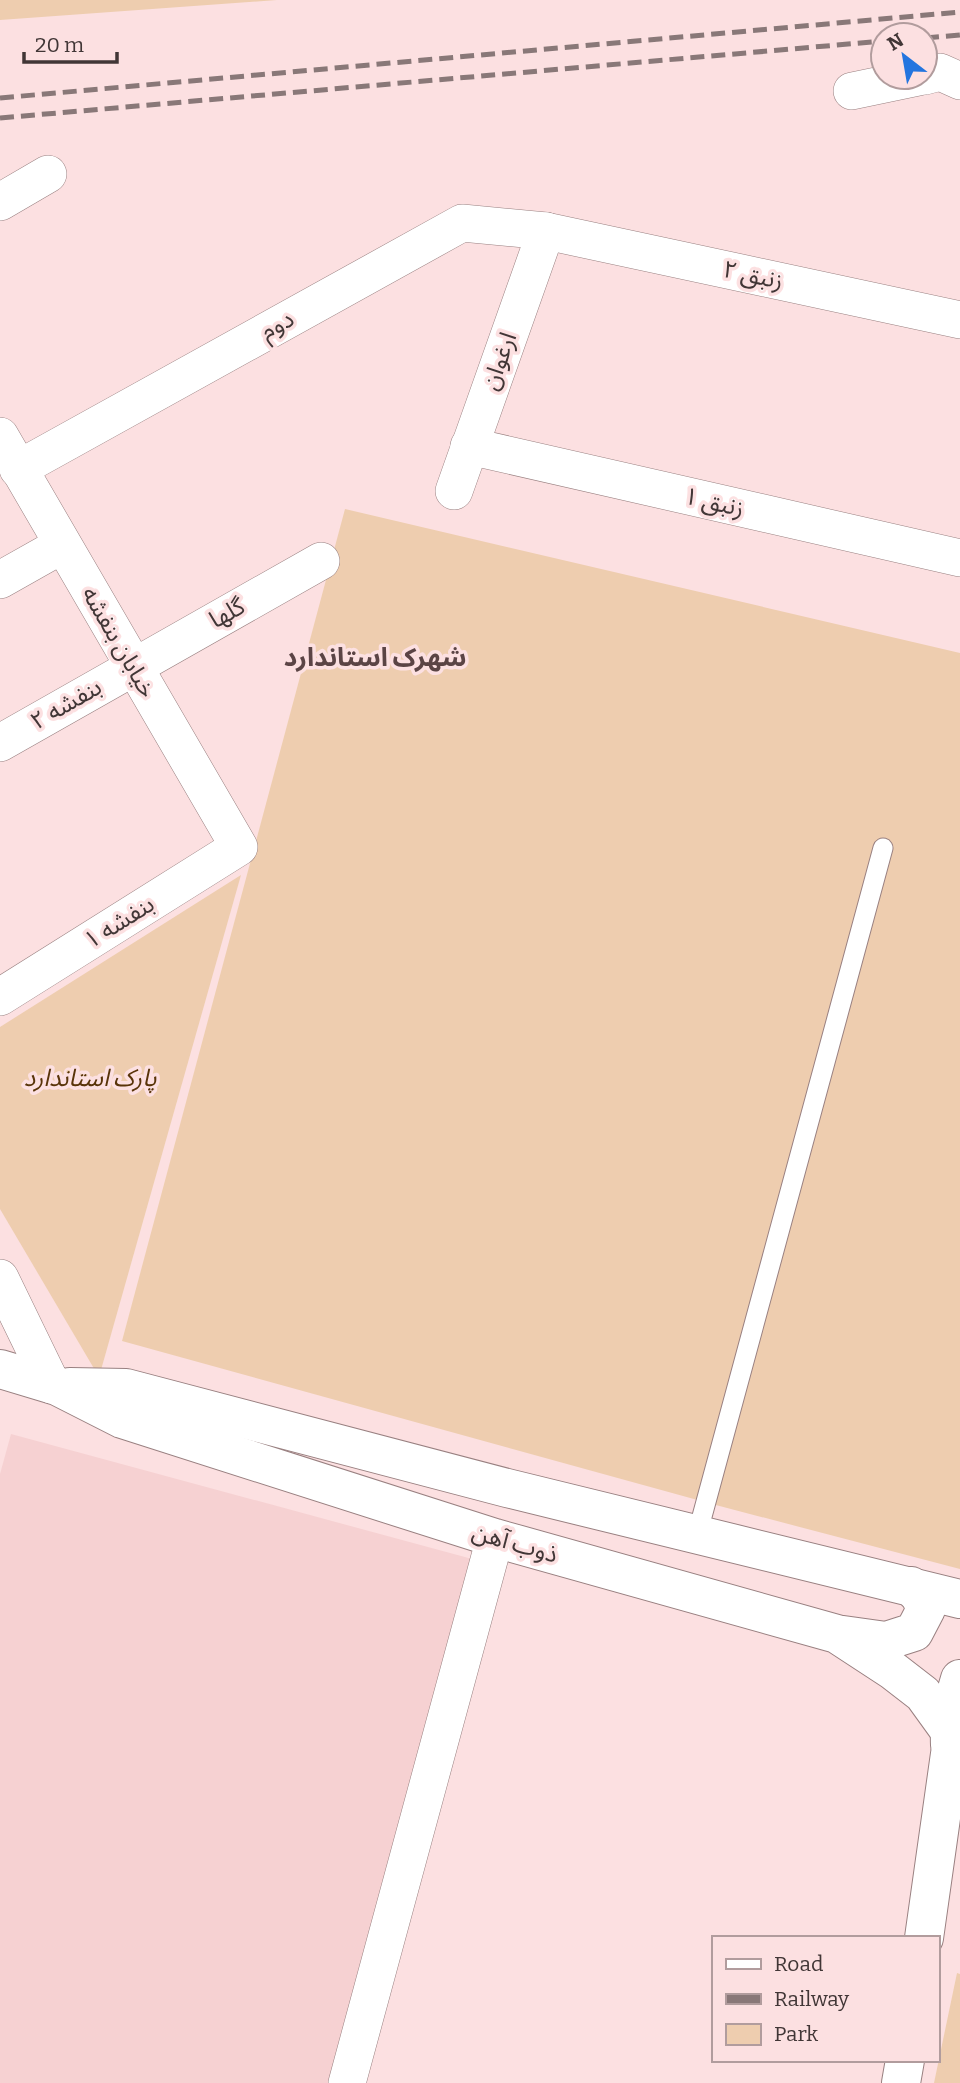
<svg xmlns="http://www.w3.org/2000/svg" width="960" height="2083" viewBox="0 0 960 2083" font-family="Bitter,'Noto Sans Arabic',serif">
<rect width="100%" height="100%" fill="#fce0e1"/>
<path fill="#f6d1d2" d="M11 1434 487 1563 345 2083H0V1474Z"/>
<g fill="#eecdaf">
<path d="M0 0H277L0 20Z"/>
<path d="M345 509 960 653V1569L712 1504 122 1341Z"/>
<path d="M241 875 99 1377 0 1209V1027Z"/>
<path d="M957 1973 960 1974V2083H934Z"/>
</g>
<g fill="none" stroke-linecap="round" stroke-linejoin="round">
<g stroke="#998081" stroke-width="21">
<path id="lane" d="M697 1535 883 848"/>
</g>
<g stroke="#998081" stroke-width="38">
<g id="street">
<path d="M925 76 940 72 960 81"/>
<path d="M852 91 919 77"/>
<path d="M0 202 48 174"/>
<path d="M0 436 239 847 0 997"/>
<path d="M469 446 960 558"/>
<path d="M18 469 462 223 546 231 960 320"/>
<path d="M454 491 546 231"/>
<path d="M0 580 62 545"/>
<path d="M0 743 321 561"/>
<path d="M0 1278 52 1385"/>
<path d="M347 2083 495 1538"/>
</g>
</g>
<g stroke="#998081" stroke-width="40">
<g id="secondary">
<path d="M0 1369 57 1386 122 1419 495 1538 837 1634 892 1670 923 1694 949 1730"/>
<path d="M70 1387 126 1388 507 1488 960 1599"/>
<path d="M843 1635 886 1641 914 1632 926 1609 920 1596 911 1586"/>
<path d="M950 1745C949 1722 953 1700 960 1679"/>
<path d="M924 1938 950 1754"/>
<path d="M901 2083 905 2060"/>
</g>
</g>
<use href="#lane" stroke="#fff" stroke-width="19"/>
<use href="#street" stroke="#fff" stroke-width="37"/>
<use href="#secondary" stroke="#fff" stroke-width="38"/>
<g stroke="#897878" stroke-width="5" stroke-dasharray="14 7" stroke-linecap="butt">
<path d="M925 38 960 35"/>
<path d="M0 98 960 12"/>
<path d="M0 118 883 41"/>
</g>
</g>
<g text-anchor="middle" stroke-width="7" stroke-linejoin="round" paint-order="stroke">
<g font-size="24" fill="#413636" stroke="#fce0e1">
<text transform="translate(753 275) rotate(12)" y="8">زنبق ۲</text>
<text transform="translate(277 325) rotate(-29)" y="8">دوم</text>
<text transform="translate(499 361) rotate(-70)" y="8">ارغوان</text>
<text transform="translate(714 502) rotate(13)" y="8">زنبق ۱</text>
<text transform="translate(227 613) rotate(-29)" y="8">گلها</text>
<text transform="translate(119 642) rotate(60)" y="8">خیابان بنفشه</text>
<text transform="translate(66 704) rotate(-30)" y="8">بنفشه ۲</text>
<text transform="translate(119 922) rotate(-32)" y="8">بنفشه ۱</text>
<text transform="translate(515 1543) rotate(16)" y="8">ذوب آهن</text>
</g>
<g font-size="24" font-style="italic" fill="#593409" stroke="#fce0e1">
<text x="90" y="1086">پارک استاندارد</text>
</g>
<g font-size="26" font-weight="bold" fill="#5b4445" stroke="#fce0e1">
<text x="375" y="666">شهرک استاندارد</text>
</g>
</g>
<rect x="712" y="1936" width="228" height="126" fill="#fce0e1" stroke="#b19c9d" stroke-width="2"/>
<rect x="726" y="1959" width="35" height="10" fill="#ffffff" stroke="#b19c9d" stroke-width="2"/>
<text x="774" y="1971" font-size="21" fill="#413636">Road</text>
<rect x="726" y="1994" width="35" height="10" fill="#897878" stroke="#b19c9d" stroke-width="2"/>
<text x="774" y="2006" font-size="21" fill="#413636">Railway</text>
<rect x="726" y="2024" width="35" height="21" fill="#eecdaf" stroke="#b19c9d" stroke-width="2"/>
<text x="774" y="2041" font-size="21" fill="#413636">Park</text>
<g transform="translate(904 56) rotate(329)"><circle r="33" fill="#fce0e1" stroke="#b19c9d" stroke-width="2"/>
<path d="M0-5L12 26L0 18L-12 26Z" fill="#2375df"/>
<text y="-10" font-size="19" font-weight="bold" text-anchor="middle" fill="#413636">N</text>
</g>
<path d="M24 52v10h93v-10" fill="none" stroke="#413636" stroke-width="3.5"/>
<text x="35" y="52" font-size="21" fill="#413636" stroke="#fce0e1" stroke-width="5" paint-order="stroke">20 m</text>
</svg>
